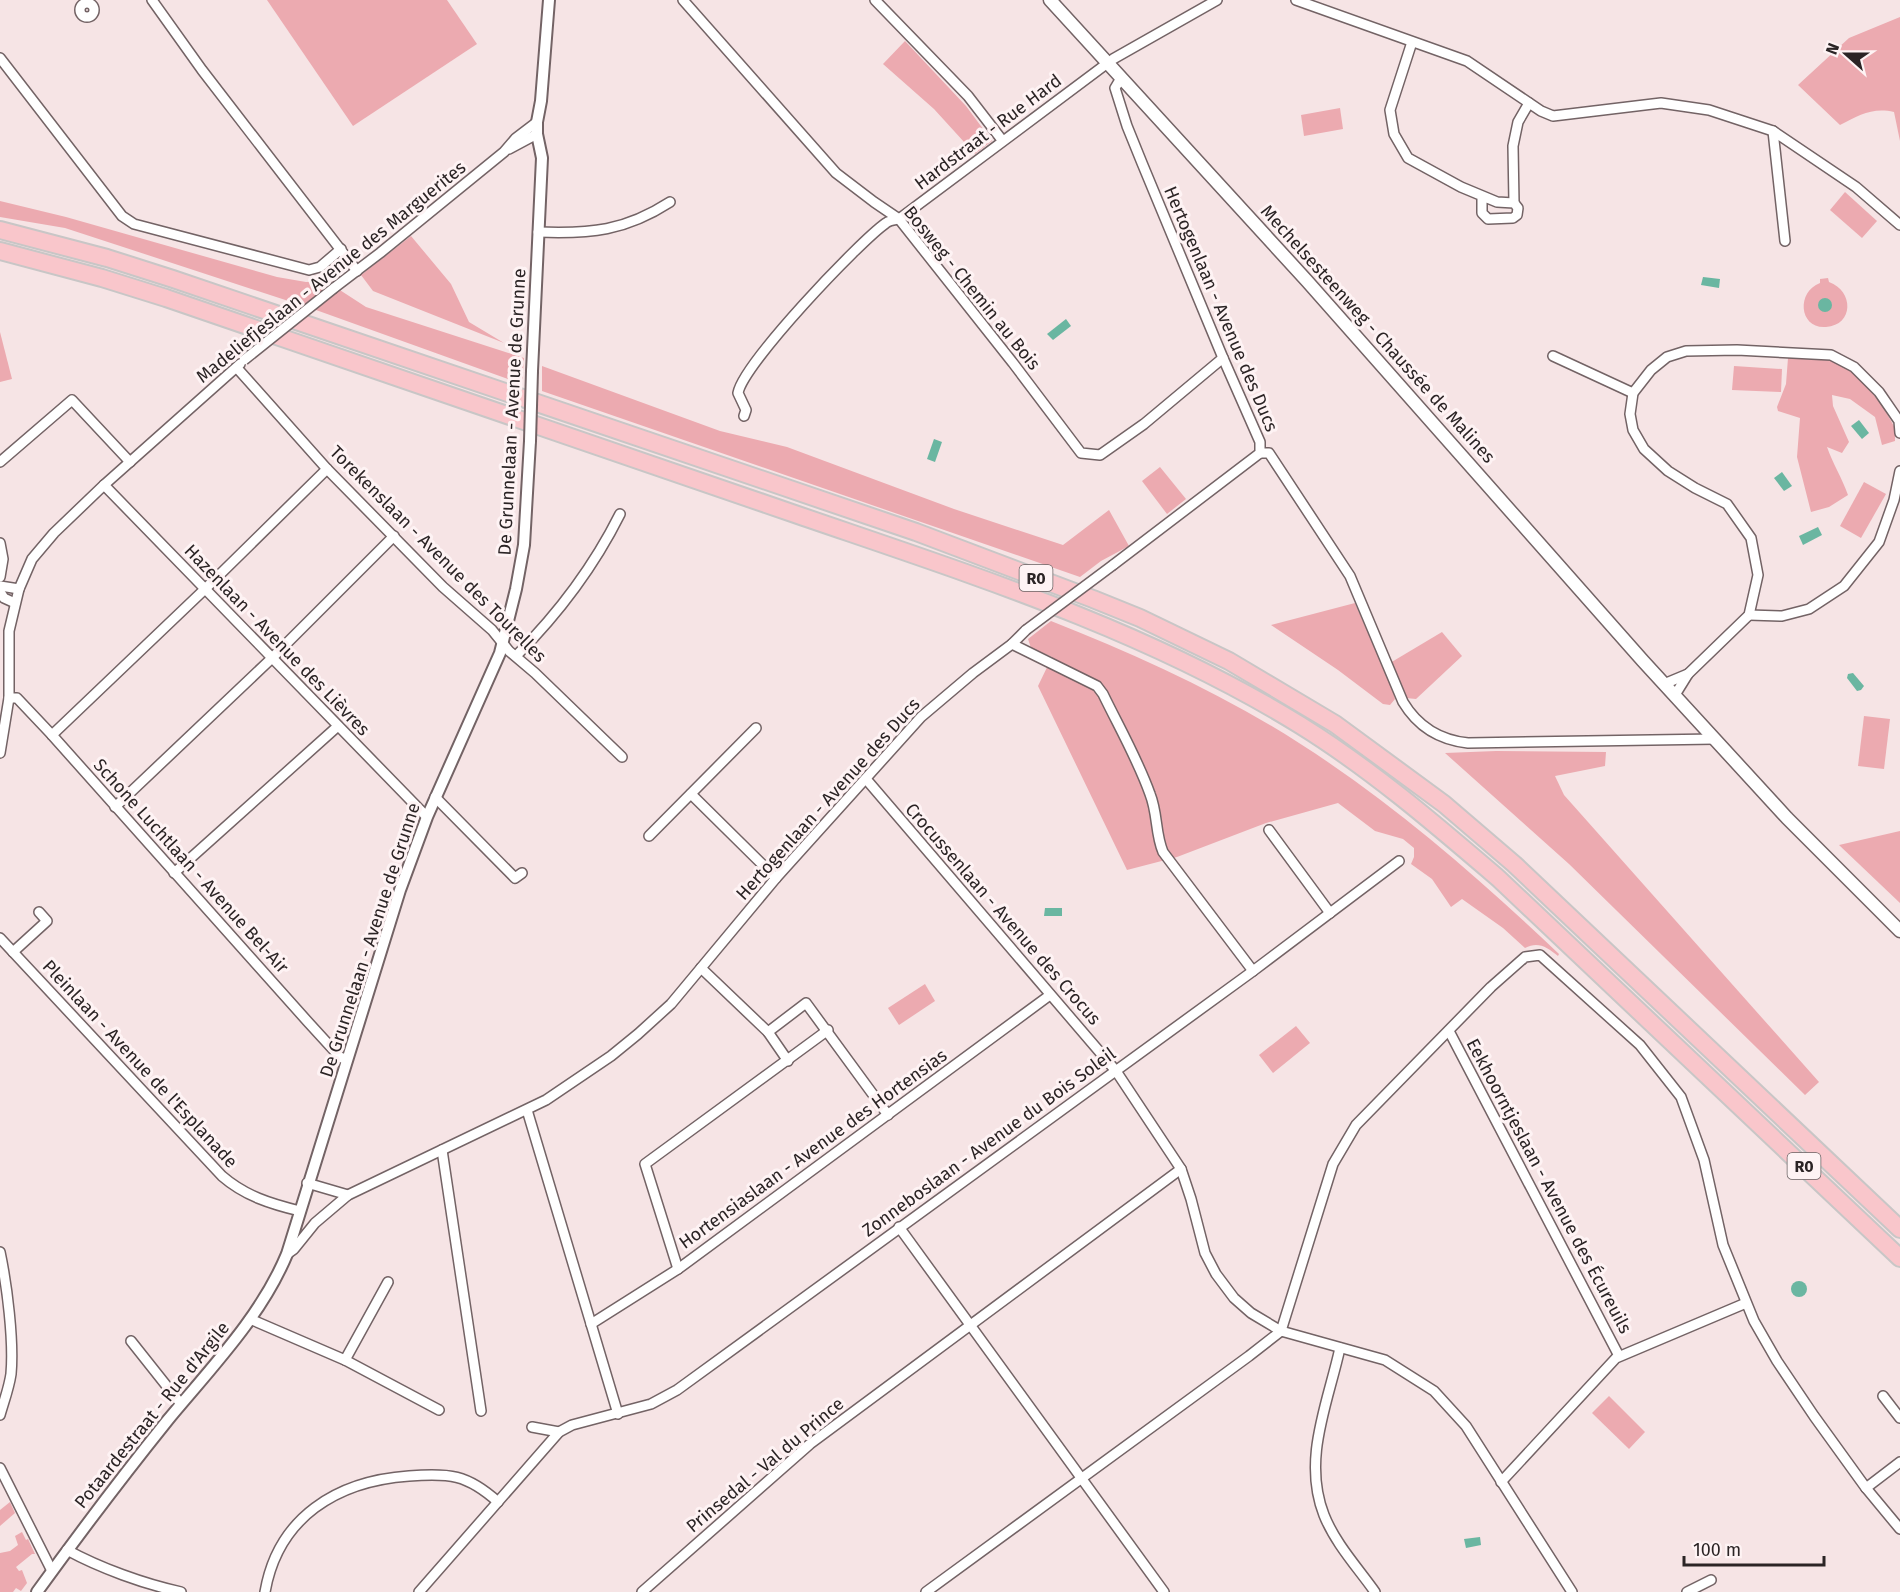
<svg xmlns="http://www.w3.org/2000/svg" width="1900" height="1592" viewBox="0 0 1900 1592" font-family="'Fira Sans',sans-serif">
<rect width="100%" height="100%" fill="#f6e4e5"/>
<g fill="#ecaab0">
<path d="M267 0H447L477 44 353 126Z"/>
<path d="M1900 17V141L1894 112C1873 107 1859 115 1840 125L1798 85 1849 38Z"/>
<path d="M905 41 966 106 992 141 975 154 934 109 883 64Z"/>
<path d="M1340 108 1343 129 1304 136 1301 115Z"/>
<path d="M1845 192 1877 221 1862 238 1830 210Z"/>
<path d="M0 201 66 217 277 277 306 282 326 281 366 307 524 358 522 384 316 310 65 228 0 217Z"/>
<path d="M411 236 451 284 469 322 504 343 373 291 361 275Z"/>
<path d="M1828 278 1829 282C1854 291 1854 325 1826 327 1799 329 1796 292 1820 283V279Z"/>
<path d="M0 332 12 379 0 382Z"/>
<path d="M1788 358H1831L1855 372 1882 405 1895 428V441L1882 445 1875 417 1850 399 1832 395 1833 406 1849 442 1842 453 1827 447C1833 464 1842 478 1848 495L1829 507 1811 512 1797 457 1800 418 1778 411 1777 407 1786 384Z"/>
<path d="M542 366 720 431 787 447 954 509 1063 545 1109 510 1129 546 1101 561 1080 577 542 391Z"/>
<path d="M1734 366 1782 369 1781 392 1732 390Z"/>
<path d="M1160 467 1186 499 1167 514 1142 481Z"/>
<path d="M1864 482 1886 494 1861 538 1840 526Z"/>
<path d="M1355 603 1393 691 1395 699 1390 705 1383 704 1338 670 1271 625Z"/>
<path d="M1051 621C1137 655 1221 693 1299 743 1393 803 1478 877 1559 954L1558 956C1547 947 1538 941 1525 948L1503 928 1462 899 1451 907 1432 879 1411 864 1414 857V848L1403 839 1375 831 1338 803 1266 823 1177 857 1127 870 1038 686 1052 657 1031 648 1028 639Z"/>
<path d="M1442 632 1462 656 1416 699 1406 698 1390 663Z"/>
<path d="M1864 716 1890 719 1884 769 1858 766Z"/>
<path d="M1496 751 1606 752 1605 766 1555 776 1564 795 1819 1082 1805 1095 1569 864 1445 753Z"/>
<path d="M1900 831V903L1839 845Z"/>
<path d="M925 984 935 1001 899 1025 888 1008Z"/>
<path d="M1296 1026 1310 1043 1273 1073 1259 1055Z"/>
<path d="M1609 1396 1645 1432 1629 1449 1592 1413Z"/>
<path d="M10 1502 15 1513 0 1526V1510Z"/>
<path d="M22 1532 26 1540 28 1539 35 1554H32L16 1567 19 1571 22 1570 27 1583 21 1591 16 1588 13 1592H0V1553L10 1551 18 1545 15 1536Z"/>
</g>
<g fill="#6ab6a1">
<path d="M1703 277 1720 279 1719 288 1701 285Z"/>
<circle cx="1825" cy="305" r="7"/>
<path d="M1066 319 1071 326 1053 340 1047 334Z"/>
<path d="M1859 420 1869 433 1862 439 1851 426Z"/>
<path d="M934 439 942 442 935 462 927 459Z"/>
<path d="M1782 472 1792 486 1784 491 1774 478Z"/>
<path d="M1818 527 1822 535 1803 545 1799 536Z"/>
<path d="M1853 673 1864 686 1861 690 1857 691 1847 678 1848 674Z"/>
<path d="M1045 908H1062V916H1044Z"/>
<circle cx="1799" cy="1289" r="8"/>
<path d="M1480 1537 1481 1545 1466 1548 1464 1539Z"/>
</g>
<g fill="none" stroke-linecap="round" stroke-linejoin="round">
<g stroke="#736365" stroke-width="12">
<g id="minor">
<path d="M152 0 202 70 357 271"/>
<path d="M683 0 836 173 874 202 899 219 1013 363 1081 453 1100 455 1144 424 1223 358"/>
<path d="M875 0 968 96 1002 140"/>
<path d="M1296 0 1467 61 1541 111 1553 116 1661 103 1709 110 1773 131 1856 187 1900 225"/>
<circle cx="87" cy="10" r="7"/>
<path d="M1412 42 1390 110 1394 134 1408 158 1461 187 1497 202 1514 203 1518 208 1517 215 1513 218 1488 219 1482 213V196"/>
<path d="M0 58 122 216 134 224 309 270 320 267 341 249"/>
<path d="M1773 131 1785 241"/>
<path d="M509 149 537 134"/>
<path d="M1514 203 1513 146 1518 122 1529 103"/>
<path d="M538 232C591 234 625 231 670 202"/>
<path d="M334 288 380 253 504 152 516 138 537 122"/>
<path d="M1553 356 1633 393"/>
<path d="M237 368 327 469 443 587 492 630 509 651 535 673 622 757"/>
<path d="M744 416 746 410 738 393C743 364 859 242 886 223 890 220 895 220 899 219L1113 59 1217 0"/>
<path d="M1260 453H1269L1350 576 1403 702C1418 727 1439 740 1468 743L1715 739"/>
<path d="M0 462 72 400 130 462"/>
<path d="M104 485 427 817"/>
<path d="M0 543 3 559 0 577"/>
<path d="M1113 565 1260 453V442L1223 358 1142 163 1127 126 1115 88 1121 78"/>
<path d="M0 586 19 589"/>
<path d="M0 592 4 598 15 603"/>
<path d="M1749 615 1782 616 1809 609 1844 586 1879 542 1894 500 1900 471"/>
<path d="M1012 644 1097 686 1103 694C1119 727 1138 760 1150 794 1158 814 1155 833 1163 852L1253 971"/>
<path d="M516 656C557 615 594 566 620 514"/>
<path d="M1664 684 1688 674"/>
<path d="M1675 695 1688 674 1749 615 1758 575 1751 538 1727 504 1695 488 1668 471 1644 449 1633 430 1630 414 1633 393 1651 370 1667 357 1686 351 1737 350 1831 355 1854 367 1879 392 1899 421 1900 433"/>
<path d="M9 698H17L52 735 308 1022 340 1057 347 1060"/>
<path d="M52 735 205 589 327 469"/>
<path d="M0 753 9 698V631L19 589 32 559 54 533 104 485 240 364"/>
<path d="M866 779 1116 1071 1181 1169 1191 1199 1205 1253 1216 1274 1234 1298 1251 1313 1281 1331 1385 1360 1434 1391 1466 1426 1572 1592"/>
<path d="M691 794 776 878"/>
<path d="M435 797 515 878 522 873"/>
<path d="M115 807 271 659 394 536"/>
<path d="M1269 830 1330 913"/>
<path d="M649 836 756 728"/>
<path d="M174 873 338 726"/>
<path d="M0 938 222 1176C245 1196 271 1204 300 1211"/>
<path d="M13 952 47 921 39 912"/>
<path d="M701 968 768 1032 788 1061"/>
<path d="M1449 1031 1619 1356"/>
<path d="M768 1032 806 1003 888 1115"/>
<path d="M527 1110 618 1414"/>
<path d="M442 1150 481 1411"/>
<path d="M307 1183 348 1195"/>
<path d="M899 1227 1164 1592"/>
<path d="M0 1252C7 1285 14 1341 11 1374 9 1388 4 1401 0 1415"/>
<path d="M287 1254 294 1249 315 1223 348 1195 546 1100 611 1056 638 1034 671 1004 776 878 921 717 973 673 1012 644 1026 630"/>
<path d="M678 1269 645 1164 828 1030"/>
<path d="M250 1319 345 1360 439 1410"/>
<path d="M591 1324 678 1269 1050 995"/>
<path d="M1281 1331 1333 1164 1356 1125 1491 987 1525 957 1540 955 1640 1045 1681 1097 1704 1160 1723 1245 1754 1321 1777 1361 1814 1416 1866 1488 1900 1529"/>
<path d="M131 1341 181 1404"/>
<path d="M1340 1348C1328 1403 1302 1459 1324 1515 1335 1543 1358 1568 1375 1592"/>
<path d="M345 1360 388 1282"/>
<path d="M1883 1396 1900 1418"/>
<path d="M532 1427 559 1432"/>
<path d="M0 1468 52 1571"/>
<path d="M1501 1482 1616 1358 1746 1303"/>
<path d="M1866 1488 1900 1462"/>
<path d="M67 1550C100 1568 144 1584 181 1592"/>
<path d="M265 1592C278 1517 337 1481 409 1476 449 1473 467 1474 498 1502"/>
<path d="M419 1592 559 1432 572 1425 651 1404 677 1390 1253 971 1399 861"/>
<path d="M642 1592 810 1444 1181 1169"/>
<path d="M926 1592 1249 1356 1281 1331"/>
<path d="M1687 1592 1711 1580"/>
</g>
</g>
<g stroke="#736365" stroke-width="14">
<g id="tertiary">
<path d="M532 371 542 158 537 134V122L541 101 549 0"/>
<path d="M37 1592C79 1534 122 1477 167 1421 210 1369 261 1317 287 1254L400 890 427 817 500 653 516 589 524 545 530 441"/>
</g>
</g>
<g stroke="#736365" stroke-width="15">
<path id="secondary" d="M1050 0 1307 281 1643 661 1787 818 1900 931"/>
</g>
<g stroke="#c8c6c6" stroke-width="20">
<g id="motorway">
<path d="M0 230 107 258 173 279 916 532 1093 599 1140 618 1229 661 1335 724 1444 804 1514 864 1900 1229"/>
<path d="M0 251 102 278 166 298C375 369 584 440 792 513 966 573 1143 628 1300 725 1371 769 1435 824 1498 878L1900 1258"/>
</g>
</g>
<use href="#minor" stroke="#fff" stroke-width="9"/>
<use href="#tertiary" stroke="#fff" stroke-width="10"/>
<use href="#secondary" stroke="#fff" stroke-width="12"/>
<use href="#motorway" stroke="#f9c6cb" stroke-width="16"/>
<g stroke="#736365" stroke-width="12" stroke-linecap="butt">
<g id="minor-bridge">
<path d="M244 360 334 288"/>
<path d="M1026 630 1113 565"/>
</g>
</g>
<g stroke="#736365" stroke-width="14" stroke-linecap="butt">
<path id="tertiary-bridge" d="M530 441 532 371"/>
</g>
<use href="#minor-bridge" stroke="#fff" stroke-width="9"/>
<use href="#tertiary-bridge" stroke="#fff" stroke-width="10"/>
</g>
<g text-anchor="middle" stroke-width="6" stroke-linejoin="round" paint-order="stroke">
<g fill="#fef3f4" stroke="#6a6263" stroke-width="1.5">
<rect x="1019.5" y="565" width="33" height="26" rx="4.5"/>
<rect x="1787.5" y="1153" width="33" height="26" rx="4.5"/>
</g>
<g font-size="16" font-weight="bold" fill="#2b2425">
<text x="1036" y="584">R0</text>
<text x="1804" y="1172">R0</text>
</g>
<g font-size="18" fill="#2b2425" stroke="#fef3f4">
<text transform="translate(988 132) rotate(-37)" y="6">Hardstraat - Rue Hard</text>
<text transform="translate(331 272) rotate(-39)" y="6">Madeliefjeslaan - Avenue des Marguerites</text>
<text transform="translate(972 288) rotate(51)" y="6">Bosweg - Chemin au Bois</text>
<text transform="translate(1221 309) rotate(67)" y="6">Hertogenlaan - Avenue des Ducs</text>
<text transform="translate(1378 334) rotate(48)" y="6">Mechelsesteenweg - Chaussée de Malines</text>
<text transform="translate(512 412) rotate(-87)" y="6">De Grunnelaan - Avenue de Grunne</text>
<text transform="translate(438 554) rotate(45)" y="6">Torekenslaan - Avenue des Tourelles</text>
<text transform="translate(277 640) rotate(46)" y="6">Hazenlaan - Avenue des Lièvres</text>
<text transform="translate(828 799) rotate(-48)" y="6">Hertogenlaan - Avenue des Ducs</text>
<text transform="translate(191 866) rotate(48)" y="6">Schone Luchtlaan - Avenue Bel-Air</text>
<text transform="translate(1003 914) rotate(49)" y="6">Crocussenlaan - Avenue des Crocus</text>
<text transform="translate(370 940) rotate(-72)" y="6">De Grunnelaan - Avenue de Grunne</text>
<text transform="translate(140 1064) rotate(47)" y="6">Pleinlaan - Avenue de l'Esplanade</text>
<text transform="translate(989 1142) rotate(-36)" y="6">Zonneboslaan - Avenue du Bois Soleil</text>
<text transform="translate(813 1149) rotate(-36)" y="6">Hortensiaslaan - Avenue des Hortensias</text>
<text transform="translate(1549 1186) rotate(62)" y="6">Eekhoorntjeslaan - Avenue des Écureuils</text>
<text transform="translate(152 1415) rotate(-51)" y="6">Potaardestraat - Rue d'Argile</text>
<text transform="translate(765 1465) rotate(-40)" y="6">Prinsedal - Val du Prince</text>
</g>
</g>
<g transform="translate(1846 54) rotate(291)" stroke="#fef3f4" stroke-width="4.5" paint-order="stroke">
<path d="M0-4.5L10 22L0 15L-10 22Z" fill="#2b2425"/>
<text y="-9" font-size="16" font-weight="bold" text-anchor="middle" fill="#2b2425">N</text>
</g>
<path d="M1684 1556v9h140v-9" fill="none" stroke="#2b2425" stroke-width="3"/>
<text x="1693" y="1556" font-size="18" fill="#2b2425" stroke="#fef3f4" stroke-width="4.5" paint-order="stroke">100 m</text>
</svg>
